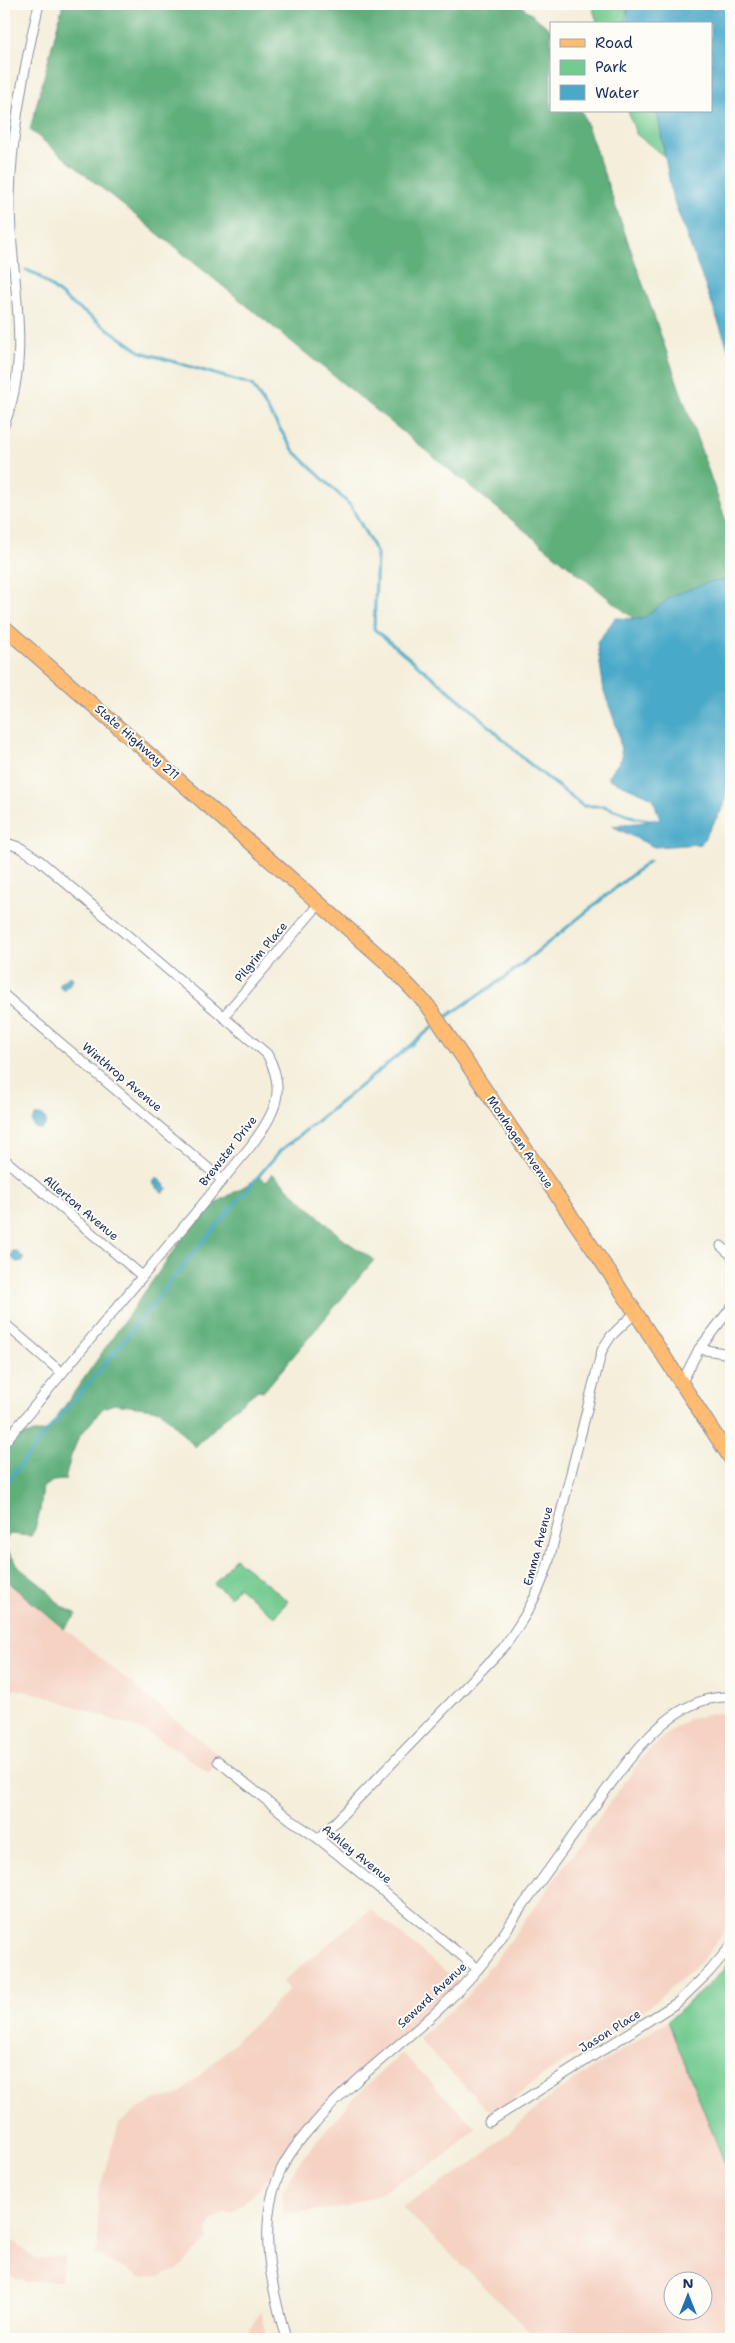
<svg xmlns="http://www.w3.org/2000/svg" width="735" height="2343" viewBox="0 0 735 2343" font-family="'Shantell Sans',sans-serif">
<rect width="100%" height="100%" fill="#fdfcf7"/>
<filter id="ink" filterUnits="userSpaceOnUse"><feTurbulence type="fractalNoise" baseFrequency=".02" numOctaves="2"/><feDisplacementMap in="SourceGraphic" scale="10" xChannelSelector="R" yChannelSelector="G"/><feConvolveMatrix kernelMatrix="1 2 1 2 8 2 1 2 1" color-interpolation-filters="sRGB"/></filter>
<filter id="wash" filterUnits="userSpaceOnUse"><feTurbulence type="fractalNoise" baseFrequency=".0096" numOctaves="4" result="noise"/><feDisplacementMap in="SourceGraphic" scale="20" xChannelSelector="R" yChannelSelector="G"/><feGaussianBlur stdDeviation="1.12" result="paint"/><feColorMatrix in="noise" values="0 0 0 0 0 0 0 0 0 0 0 0 0 0 0 0 0 1.4 0 .05"/><feComposite in="paint" operator="in"/></filter>
<g filter="url(#wash)">
<rect width="100%" height="100%" fill="#f4eeda"/>
<g fill="#f5d2c2" fill-rule="evenodd">
<path d="M4 1579 220 1756 209 1773 177 1750 144 1731 43 1695 15 1689 4 1690Z"/>
<path d="M716 1713 731 1714V1923L700 1963 663 1995 647 2008 535 2081 494 2116 418 2039 467 1996 508 1944 642 1758 664 1736 689 1719Z"/>
<path d="M370 1909 461 1984 338 2096 265 2182 234 2212 223 2213 214 2219 208 2229 207 2240 177 2270 161 2276 140 2277 94 2254 98 2248V2193L119 2124 136 2110 156 2100 177 2095 187 2088 289 1990 282 1982Z"/>
<path d="M668 2021 731 2179V2339H530L533 2335 402 2207 471 2165 553 2094ZM672 2280H702V2310H672Z"/>
<path d="M402 2053 476 2128 443 2158 371 2197 347 2207 284 2214 283 2193 296 2166 354 2097Z"/>
<path d="M4 2234 36 2259 65 2256 60 2281 26 2282 4 2274Z"/>
<path d="M261 2311 268 2339H244L245 2336Z"/>
</g>
<g fill="#73cb90" stroke="#477d77">
<path d="M591 4H627L625 24H598Z"/>
<path d="M628 111H655L658 116 665 157 636 134Z"/>
<path d="M235 1558 288 1601 275 1617 238 1587 230 1597 214 1584Z"/>
<path d="M731 1959V2179L668 2021 719 1975Z"/>
</g>
<g fill="#5eaf7a" stroke="#3c6f6c">
<path d="M63 4H519L551 30V111H582L731 535V580L709 583 673 596 643 619H634L30 130Z"/>
<path d="M273 1174 344 1240 374 1260 264 1391 258 1390 234 1409 195 1447 160 1410 114 1404 103 1408 79 1437 71 1456 65 1480 53 1481 43 1487 40 1511 35 1529 31 1536 10 1534 6 1539V1549L22 1570 46 1589 61 1606 77 1614 64 1629 4 1579V1453L16 1436 47 1431 201 1212 260 1177 266 1182Z"/>
</g>
<g fill="#49a9c8" stroke="#326c93">
<path d="M628 4H697L714 9 723 4H731V356L672 196 658 116 654 111H711V24H627Z"/>
<path d="M731 580V762L724 806 701 844 654 847 612 826 660 820 653 798 607 778 622 758 618 731 604 691 597 643 615 618 643 619 672 596 709 582Z"/>
<path d="M70 976 73 978 72 982 63 990 60 988V983Z"/>
<circle cx="39" cy="1122" r="7"/>
<path d="M157 1177 168 1188 163 1193 152 1183Z"/>
<path d="M13 1251H17L23 1257V1261L16 1262 10 1256Z"/>
</g>
<g fill="none" stroke-linecap="round" stroke-linejoin="round">
<g stroke="#49a9c8" stroke-width="3">
<path d="M26 270 36 274 71 303 141 352 252 385 294 451 351 506 377 554 374 629 470 708 525 760 583 806H604L636 818 660 821"/>
<path d="M446 1017 507 976 649 861"/>
<path d="M4 1486 47 1431 98 1373 196 1250 279 1152 433 1027"/>
</g>
</g>
</g>
<g filter="url(#ink)">
<g fill="none" stroke-linecap="round" stroke-linejoin="round">
<g stroke="#888e9c" stroke-width="11">
<g id="street">
<path d="M4 425C34 351 9 275 10 199 11 134 24 67 39 4"/>
<path d="M4 842 21 848 39 860 267 1054C288 1092 274 1115 250 1147L4 1443"/>
<path d="M4 995 222 1180"/>
<path d="M223 1017 319 904"/>
<path d="M4 1159 141 1275"/>
<path d="M721 1246 731 1255"/>
<path d="M4 1323 62 1373"/>
<path d="M699 1349 724 1353 731 1357"/>
<path d="M682 1382 699 1349 731 1308"/>
<path d="M218 1761 291 1820 319 1839 478 1969"/>
<path d="M319 1839 503 1648C523 1621 538 1596 548 1564L602 1350 611 1336 635 1313"/>
<path d="M489 2122 678 2002 709 1972 731 1946"/>
<path d="M286 2339C271 2285 256 2224 281 2170 289 2153 302 2137 315 2123 364 2066 429 2027 477 1970 494 1951 507 1928 521 1908 557 1859 591 1809 628 1761 653 1729 687 1695 731 1697"/>
</g>
</g>
<g stroke="#888e9c" stroke-width="16">
<path id="primary" d="M4 627 386 962 428 1006 611 1275 731 1459"/>
</g>
<use href="#street" stroke="#fff" stroke-width="9"/>
<use href="#primary" stroke="#febb71" stroke-width="14"/>
</g>
</g>
<g text-anchor="middle" stroke-width="4" stroke-linejoin="round" paint-order="stroke">
<g font-size="12" fill="#1b2f5e" stroke="#fdfcf7">
<text transform="translate(137 742) rotate(41)" y="4">State Highway 211</text>
<text transform="translate(261 952) rotate(-50)" y="4">Pilgrim Place</text>
<text transform="translate(122 1077) rotate(40)" y="4">Winthrop Avenue</text>
<text transform="translate(520 1142) rotate(56)" y="4">Monhagen Avenue</text>
<text transform="translate(228 1151) rotate(-52)" y="4">Brewster Drive</text>
<text transform="translate(81 1208) rotate(40)" y="4">Allerton Avenue</text>
<text transform="translate(538 1546) rotate(-75)" y="4">Emma Avenue</text>
<text transform="translate(357 1854) rotate(39)" y="4">Ashley Avenue</text>
<text transform="translate(432 1995) rotate(-43)" y="4">Seward Avenue</text>
<text transform="translate(610 2031) rotate(-32)" y="4">Jason Place</text>
</g>
</g>
<rect width="735" height="2343" fill="none" stroke="#fdfcf7" stroke-width="20"/>
<rect x="550" y="22" width="162" height="90" fill="#fdfcf7" stroke="#a3aaba"/>
<rect x="560" y="39" width="25" height="8" fill="#febb71" stroke="#a3aaba"/>
<text x="595" y="48" font-size="15" fill="#1b2f5e">Road</text>
<rect x="560" y="60" width="25" height="15" fill="#73cb90" stroke="#a3aaba"/>
<text x="595" y="72" font-size="15" fill="#1b2f5e">Park</text>
<rect x="560" y="85" width="25" height="15" fill="#49a9c8" stroke="#a3aaba"/>
<text x="595" y="98" font-size="15" fill="#1b2f5e">Water</text>
<g transform="translate(688 2296)"><circle r="24" fill="#fdfcf7" stroke="#a3aaba"/>
<path d="M0-4L9 19L0 12L-9 19Z" fill="#1f6fb2"/>
<text y="-8" font-size="14" font-weight="bold" text-anchor="middle" fill="#1b2f5e">N</text>
</g>
</svg>
